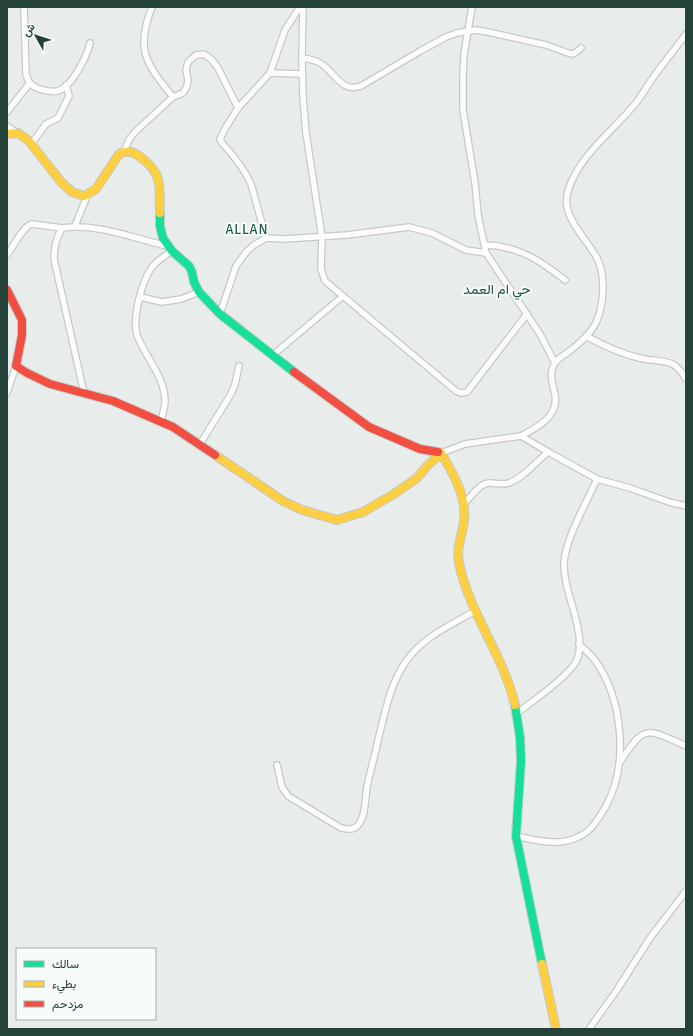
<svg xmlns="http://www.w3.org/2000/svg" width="693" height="1036" viewBox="0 0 693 1036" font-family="'Fira Sans Condensed',Vazirmatn,sans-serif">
<rect width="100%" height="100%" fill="#e8edeb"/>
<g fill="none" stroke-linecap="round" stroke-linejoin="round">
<g stroke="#c5cac8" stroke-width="8">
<g id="street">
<path d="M24 7 26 74C28 82 31 86 39 89 46 90 51 93 58 91 72 87 87 56 90 43"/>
<path d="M152 7C135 50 146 64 173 97"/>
<path d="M472 7 464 54 463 77V110L475 183 478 215 486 253 540 334 555 363"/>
<path d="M302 58 303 7"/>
<path d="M270 73 302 74"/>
<path d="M238 108 270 73 285 30 300 7"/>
<path d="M7 112 29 84"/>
<path d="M7 126 14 131"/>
<path d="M32 143 46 124 58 118 69 96 66 85"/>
<path d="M124 151 130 138 136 131 173 97 183 93 187 86 188 80 186 70 188 62 196 55 204 54 212 60 218 68 238 108 226 127 220 139 222 143C234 156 244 168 251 184L266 238"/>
<path d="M75 226 87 196"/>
<path d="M485 245C519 246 539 260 565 280"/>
<path d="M7 255C13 247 23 226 32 224L62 228"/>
<path d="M140 297 162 302 181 299 199 292"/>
<path d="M220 314 236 266 247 251 254 245 266 238 284 239 347 235 409 227 432 233 466 250 486 253"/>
<path d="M527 314 467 392 461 393 456 391 325 281 321 269 322 237 306 133 303 97 302 58C309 59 317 60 323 65 336 75 343 93 361 86L422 50 446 37 457 33 476 30 488 32 546 45 571 54 575 53 581 48"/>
<path d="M586 336C604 346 624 355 644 359 653 361 666 360 674 365 679 368 683 374 686 379"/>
<path d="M273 355 343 296"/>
<path d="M7 393 16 366"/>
<path d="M84 393 54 259C54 247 56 238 62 228 98 223 132 238 167 246"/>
<path d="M161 421C163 414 165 407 165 400 164 375 145 357 137 335 132 317 142 281 152 267 158 260 164 256 172 251"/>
<path d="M521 436C536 428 559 417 555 395 553 385 548 373 555 363 557 359 563 356 567 353 578 345 589 336 596 323 604 305 606 276 597 258 586 237 560 217 568 191 579 155 613 131 636 103 643 94 648 84 655 75 665 61 676 48 686 34"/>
<path d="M200 444 231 394 235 384 239 366"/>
<path d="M441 453 465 444 521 436 550 453 597 479 630 488 669 502 686 506"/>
<path d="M464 504C471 497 479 483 490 483 496 483 503 485 509 483 523 478 536 462 548 452"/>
<path d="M516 714C531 702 573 674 578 657 582 643 578 628 575 615 570 598 564 581 564 564 565 539 587 502 597 479"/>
<path d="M620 762C645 724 646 728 686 746"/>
<path d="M277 765 282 787 288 796 341 828C347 829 353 831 358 825 366 816 365 798 367 787 370 771 375 756 378 740 385 713 390 683 407 660 423 637 451 625 475 611"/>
<path d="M516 836C536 840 558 847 578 837 591 832 599 818 606 806 629 764 623 698 594 659 590 654 584 649 579 644"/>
<path d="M589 1029 617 990 650 938 686 891"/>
</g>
</g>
<g stroke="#c3cbc8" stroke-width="10">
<g id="fast">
<path d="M160 213V226L163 238 172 251 189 266 192 272 194 282 199 292 220 314 294 372"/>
<path d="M515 705 520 737 521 761 516 836 542 964"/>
</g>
</g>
<g stroke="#c3cbc8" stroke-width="10">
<g id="slow">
<path d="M7 134 18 133 29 141 61 182 72 192 84 196 96 189 119 154C126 150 132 151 139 156 164 174 159 185 160 213"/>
<path d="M438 452 441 453C453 473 467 497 464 521 462 536 456 548 459 563 469 613 504 656 515 705"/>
<path d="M215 455 283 501 302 510 337 520 363 512 394 494 417 478 427 466 441 453"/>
<path d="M542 964 556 1029"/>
</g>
</g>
<g stroke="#c3cbc8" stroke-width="10">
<g id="jam">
<path d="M7 290 22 320V335L16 366 27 373 50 384 113 401 173 427 215 455"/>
<path d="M294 372 369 427 420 449 438 452"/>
</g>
</g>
<use href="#street" stroke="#fcfcfc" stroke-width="5.5"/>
<use href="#fast" stroke="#16e098" stroke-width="8"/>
<use href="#slow" stroke="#ffcf43" stroke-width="8"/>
<use href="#jam" stroke="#f24e42" stroke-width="8"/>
</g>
<g text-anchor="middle" stroke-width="4" stroke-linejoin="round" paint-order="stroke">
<g font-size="14" fill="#1f5548" stroke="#f7fbf9">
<text x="497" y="294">حي ام العمد</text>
</g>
<g font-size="15" letter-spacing="1" fill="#1f5548" stroke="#f7fbf9">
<text x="247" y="234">ALLAN</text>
</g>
</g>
<rect width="693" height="1036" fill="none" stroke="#24423a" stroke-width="16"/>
<rect x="16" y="948" width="140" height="72" fill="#f7fbf9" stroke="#a3b1ad"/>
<rect x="24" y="961" width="20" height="6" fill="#16e098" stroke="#a3b1ad"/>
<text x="52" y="968" font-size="12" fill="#24423a">سالك</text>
<rect x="24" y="981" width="20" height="6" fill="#ffcf43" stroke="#a3b1ad"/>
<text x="52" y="988" font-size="12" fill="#24423a">بطيء</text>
<rect x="24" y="1001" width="20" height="6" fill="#f24e42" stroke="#a3b1ad"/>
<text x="52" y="1008" font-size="12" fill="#24423a">مزدحم</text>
<g transform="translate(36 36) rotate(309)" stroke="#f7fbf9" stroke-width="3" paint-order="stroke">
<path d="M0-3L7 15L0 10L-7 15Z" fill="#24423a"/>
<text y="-6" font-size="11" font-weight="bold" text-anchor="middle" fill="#24423a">ش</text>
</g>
</svg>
